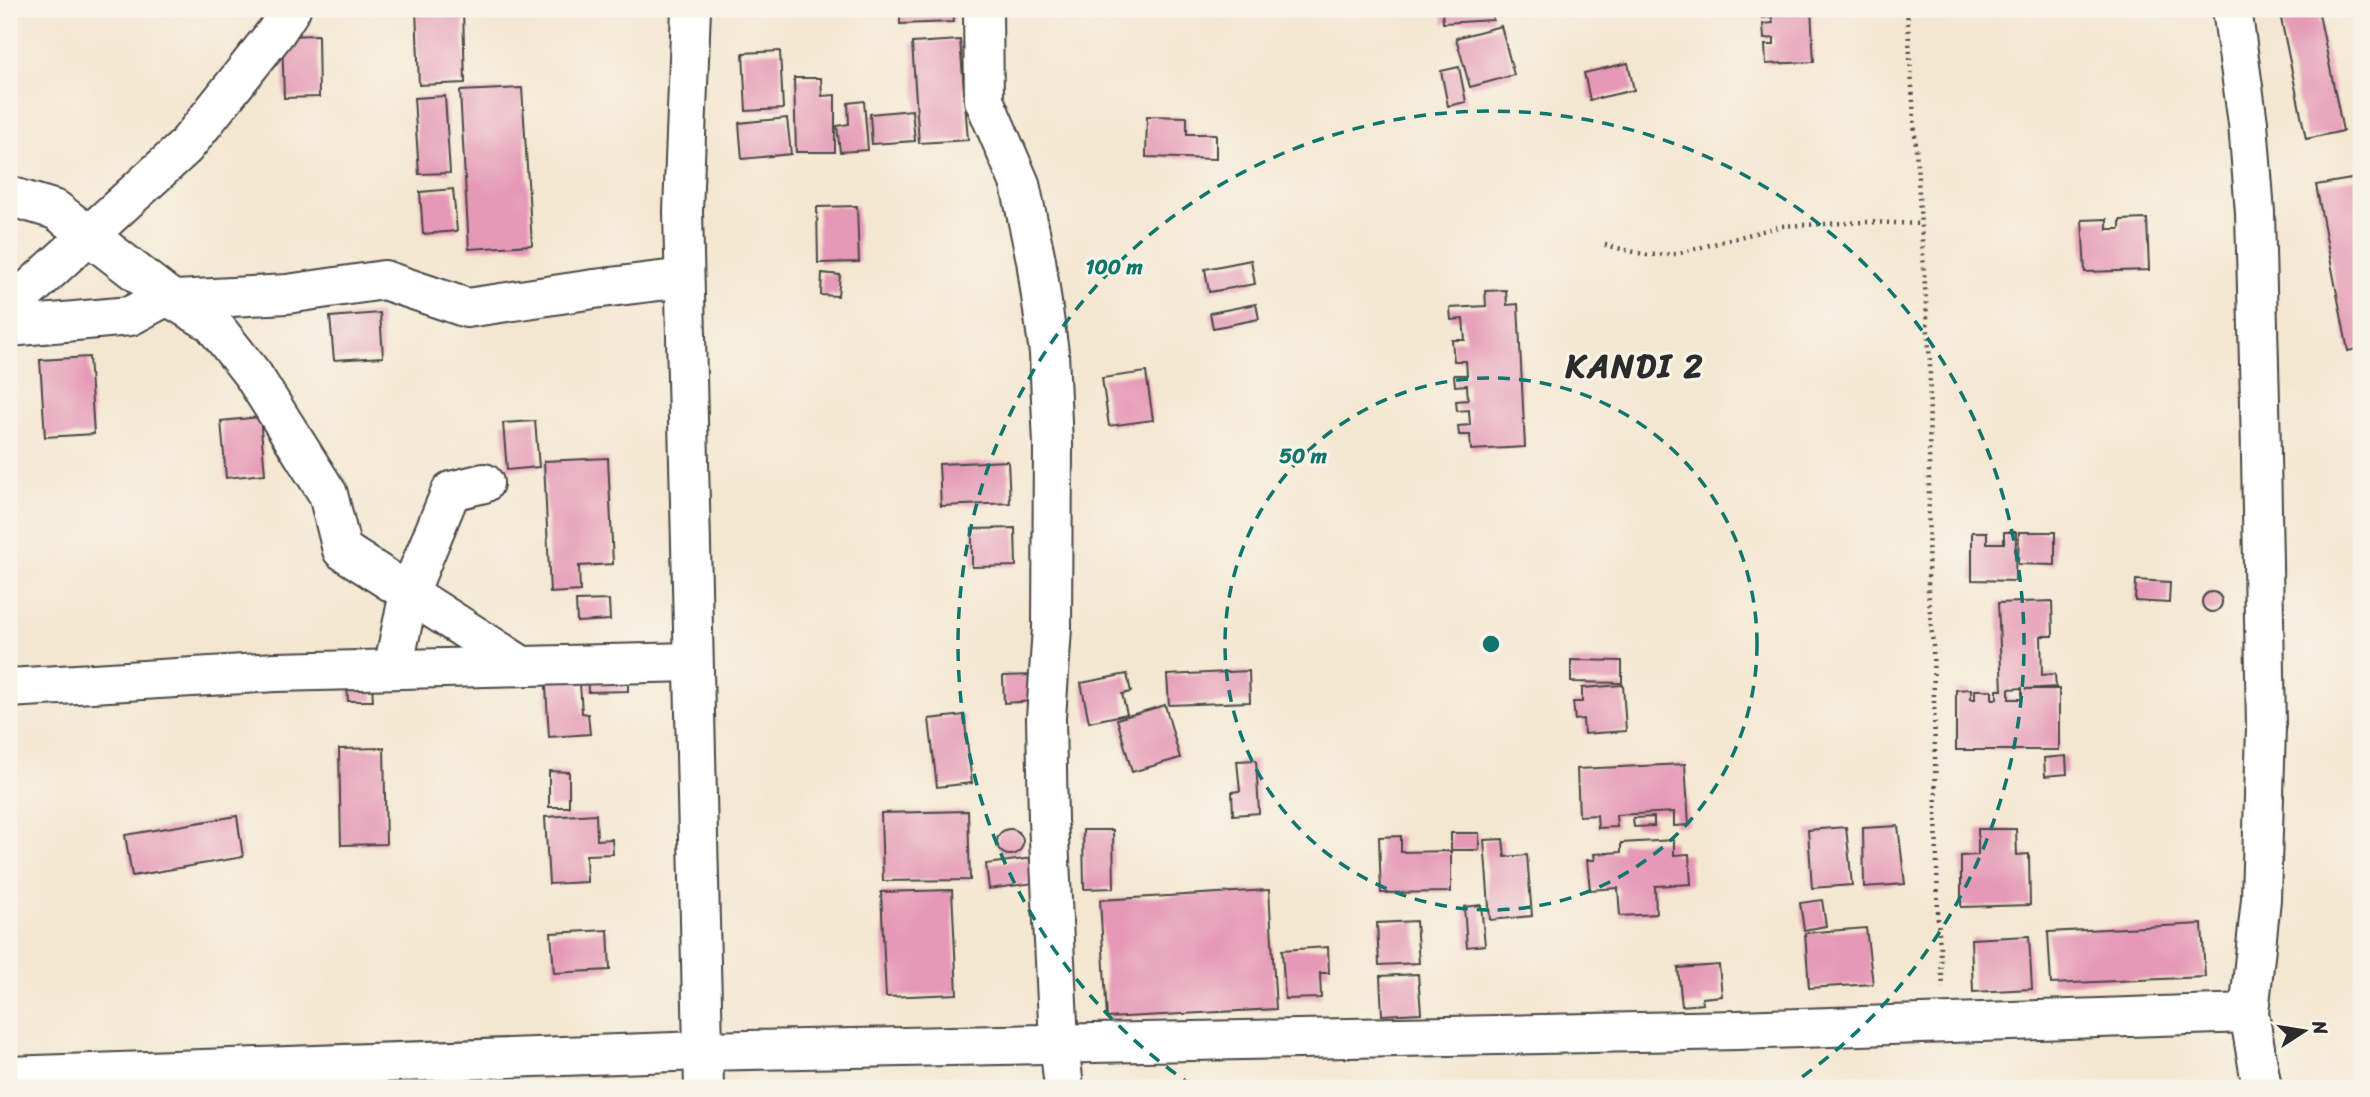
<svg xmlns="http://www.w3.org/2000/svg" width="2370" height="1097" viewBox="0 0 2370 1097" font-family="Sriracha,sans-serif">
<rect width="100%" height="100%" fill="#f7f3e8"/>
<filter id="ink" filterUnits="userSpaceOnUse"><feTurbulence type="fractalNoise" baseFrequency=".0143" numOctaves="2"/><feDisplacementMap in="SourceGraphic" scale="14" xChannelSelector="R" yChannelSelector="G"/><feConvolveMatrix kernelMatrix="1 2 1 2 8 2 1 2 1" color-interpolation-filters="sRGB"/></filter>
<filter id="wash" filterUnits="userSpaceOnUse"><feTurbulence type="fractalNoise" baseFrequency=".00686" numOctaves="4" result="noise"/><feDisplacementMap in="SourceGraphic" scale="28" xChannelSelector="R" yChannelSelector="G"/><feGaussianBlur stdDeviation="1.57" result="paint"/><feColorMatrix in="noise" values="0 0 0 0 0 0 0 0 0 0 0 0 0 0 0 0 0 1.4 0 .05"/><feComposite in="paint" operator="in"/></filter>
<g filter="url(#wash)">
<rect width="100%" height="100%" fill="#f4e7d1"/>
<g id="blocks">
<g fill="#e599b6" fill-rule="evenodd">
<path d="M416 9H463L465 83 419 85Z"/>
<path d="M900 9H953L954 22 900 24Z"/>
<path d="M1442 9H1492L1493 20 1443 23Z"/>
<path d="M1762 9H1811L1814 62 1766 64 1765 45H1774V38L1764 39 1763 24 1773 23 1772 17 1762 18Z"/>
<path d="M2279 9H2318L2343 131 2306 139Z"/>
<path d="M1501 26 1514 75 1470 87 1456 38Z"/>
<path d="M318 35 319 97 284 98 282 36Z"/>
<path d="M960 40 968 140 919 143 912 43Z"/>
<path d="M780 51 783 109 746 111 743 53Z"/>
<path d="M1628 63 1634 90 1590 100 1584 73Z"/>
<path d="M1459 67 1466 102 1448 106 1441 71Z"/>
<path d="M794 78H821L822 96 835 95V152H796Z"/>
<path d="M522 88 532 245 469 249 460 91Z"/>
<path d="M445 96 450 173 419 174 414 98Z"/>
<path d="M864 101 868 150 840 152 837 126 849 124 848 103Z"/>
<path d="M912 110 915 141 872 144 870 114Z"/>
<path d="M1147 116 1187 117V134H1216V159L1146 157Z"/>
<path d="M787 118 791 154 742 159 739 123Z"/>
<path d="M2357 178 2361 200V348L2348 351 2316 185Z"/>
<path d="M453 189 457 231 423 234 420 192Z"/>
<path d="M857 206 859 262 818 263 817 207Z"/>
<path d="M2107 219V229H2120V220L2147 219 2149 270 2085 272 2082 220Z"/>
<path d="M1251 260 1255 284 1209 292 1205 269Z"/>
<path d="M822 273 840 275 838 296 821 295Z"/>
<path d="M1506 290 1507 305 1518 304 1525 447 1471 450 1470 435H1459L1458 426 1470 425 1469 410 1457 411 1456 401 1468 400 1467 385 1455 386 1454 375H1467L1466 361H1454L1452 340H1465L1463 319 1451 320 1450 308 1486 306 1485 291Z"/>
<path d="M1256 304 1259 319 1213 328 1210 313Z"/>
<path d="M380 313 383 357 334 360 330 317Z"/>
<path d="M89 357 94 434 45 437 40 360Z"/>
<path d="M1146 372 1153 420 1109 426 1102 378Z"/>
<path d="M260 417 265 474 226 478 221 421Z"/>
<path d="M535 421 539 467 507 470 503 423Z"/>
<path d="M608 458 613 564 579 566 580 591 550 593 544 461Z"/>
<path d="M1008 461 1010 503 941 506 939 464Z"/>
<path d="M1015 528 1016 566 972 567V529Z"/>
<path d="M1972 532H1987V543H2004V532H2016L2015 581 1972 580Z"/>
<path d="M2019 532H2055V565L2018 564Z"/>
<path d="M2136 580 2170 582 2169 603 2135 601Z"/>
<circle cx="2212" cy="602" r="10"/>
<path d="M609 600 610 620 577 622 576 601Z"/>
<path d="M2052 601 2053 636H2041L2042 675 2055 674 2056 687 2025 689H2059V750H1956V690L1971 689V699H1975V690H1992V699H1997V690H2002L1998 603ZM2022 688V699H2009V689Z"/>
<path d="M1571 660 1622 661V683L1571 682Z"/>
<path d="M579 669 582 713 588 714 590 734 549 737 545 670Z"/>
<path d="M628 669V691L588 692 587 670Z"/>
<path d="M1249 671 1250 702 1169 705 1167 675Z"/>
<path d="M1127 674 1131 692 1122 694 1127 714 1089 722 1081 683Z"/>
<path d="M1034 675 1035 701 1004 703 1003 676Z"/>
<path d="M372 684 373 701H348L347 685Z"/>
<path d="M1623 685 1626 731 1584 734 1583 719 1575 720 1573 702H1582V688Z"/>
<path d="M1165 705 1180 758 1132 772 1117 719Z"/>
<path d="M964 715 972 783 937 787 929 719Z"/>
<path d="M384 748 386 844 341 845 339 749Z"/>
<path d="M2066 756 2067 774 2045 776 2044 758Z"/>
<path d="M1256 760 1259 813 1233 815 1232 792 1240 791 1237 761Z"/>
<path d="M1685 764 1689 825 1674 826V812L1616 815 1617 827 1598 828 1597 815 1579 816 1577 769Z"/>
<path d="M549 771 569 772V807H549Z"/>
<path d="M968 811 970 880 883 881 881 813Z"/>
<path d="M596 814 597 840 612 839 613 854 586 855 587 882 549 884 545 817Z"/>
<path d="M237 816 243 857 132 876 125 835Z"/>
<path d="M1654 817V826L1634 827 1633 818Z"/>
<path d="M1898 826 1905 884 1864 887 1863 828Z"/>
<path d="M1846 827 1852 885 1812 888 1808 830Z"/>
<path d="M1978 829H2016L2017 855 2029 854 2030 905 1961 907V856L1978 855Z"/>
<circle cx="1010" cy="842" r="13"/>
<path d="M1083 830H1113L1114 888 1084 889Z"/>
<rect x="1451" y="833" width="28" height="17"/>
<path d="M1401 836V852L1451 851V892L1381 893 1379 837Z"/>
<path d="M1503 839 1505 857 1527 855 1532 916 1490 920 1484 840Z"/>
<path d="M1674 840V855L1689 854 1691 884 1655 886 1656 914 1620 916 1618 888 1590 890 1587 860H1595L1594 854 1621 852V843Z"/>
<path d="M1040 857 1042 882 989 889 986 864Z"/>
<path d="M952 890 957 994 886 997 881 892Z"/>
<path d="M1269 890 1276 1009 1107 1018 1100 900Z"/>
<path d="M1822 900 1826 926 1804 930 1800 903Z"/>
<path d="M1481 905 1485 945 1467 947 1464 907Z"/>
<path d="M1416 921 1419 963 1379 965 1377 923Z"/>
<path d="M2202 924 2205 977 2051 984 2048 932Z"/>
<path d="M1866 928 1873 984 1809 988 1805 933Z"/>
<path d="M608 930 610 970 554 973 551 933Z"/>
<path d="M2029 936 2032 989 1973 992 1971 939Z"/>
<path d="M1328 947 1329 973H1320L1321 998 1285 999 1282 950Z"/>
<path d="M1719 965 1722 996 1702 998 1703 1004 1682 1006 1678 968Z"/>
<path d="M1418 974 1421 1013 1382 1015 1380 976Z"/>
</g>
</g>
</g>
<g filter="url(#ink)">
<use href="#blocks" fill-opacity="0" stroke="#494744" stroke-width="2"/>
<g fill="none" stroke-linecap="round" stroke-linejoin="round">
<g stroke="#494744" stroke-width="42">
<g id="minor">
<path d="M691 9 683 211 704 1088"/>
<path d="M983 9 984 100 1020 184 1036 260 1049 353 1053 445 1052 628 1046 718 1048 820 1059 1042 1064 1088"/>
<path d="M2232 9 2248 123 2255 213 2260 402 2266 727 2261 899 2249 1013 2262 1088"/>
<path d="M9 196 56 210 167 296"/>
<path d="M176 300 287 294 384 280 467 308 594 289 684 278"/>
<path d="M9 308 185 147 276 32 291 9"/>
<path d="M9 327 130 316 167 296 212 323 253 375 328 494 342 550 522 666"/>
<path d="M393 669 409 593 451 491 484 483"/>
<path d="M9 688 276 672 693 662"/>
<path d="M9 1076 702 1051 1738 1030 2249 1013"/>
</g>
</g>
<g stroke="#494744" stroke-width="4.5" stroke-dasharray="2 5" stroke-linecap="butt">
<path d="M1907 9 1930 364 1928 589 1933 646 1938 920 1943 988"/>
<path d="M1605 245 1647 255 1676 254 1781 226 1866 222 1921 224"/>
</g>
<use href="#minor" stroke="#fff" stroke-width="38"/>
</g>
</g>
<g fill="none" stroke="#0f766e" stroke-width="3.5" stroke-dasharray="12 9">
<circle cx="1491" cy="644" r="266"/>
<path d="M1193 1086A533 533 0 1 1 1789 1086"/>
</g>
<g text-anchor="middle" stroke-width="6" stroke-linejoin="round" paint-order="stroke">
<g font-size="33" font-weight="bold" letter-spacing="2" fill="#2b2b2b" stroke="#f7f3e8">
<text x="1635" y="377">KANDI 2</text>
</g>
</g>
<circle cx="1491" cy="644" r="10" fill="#0f766e" stroke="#f7f3e8" stroke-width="3.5"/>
<g font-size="21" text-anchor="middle" font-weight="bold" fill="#0f766e" stroke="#f7f3e8" stroke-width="6" stroke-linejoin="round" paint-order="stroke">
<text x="1114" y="274">100 m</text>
<text x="1303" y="463">50 m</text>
</g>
<rect width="2370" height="1097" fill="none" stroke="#f7f3e8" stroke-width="35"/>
<g transform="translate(2304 1031) rotate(78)" stroke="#f7f3e8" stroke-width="5" paint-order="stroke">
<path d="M0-5L12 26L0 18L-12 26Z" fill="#2b2b2b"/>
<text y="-10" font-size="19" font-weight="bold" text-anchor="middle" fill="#2b2b2b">N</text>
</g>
</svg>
